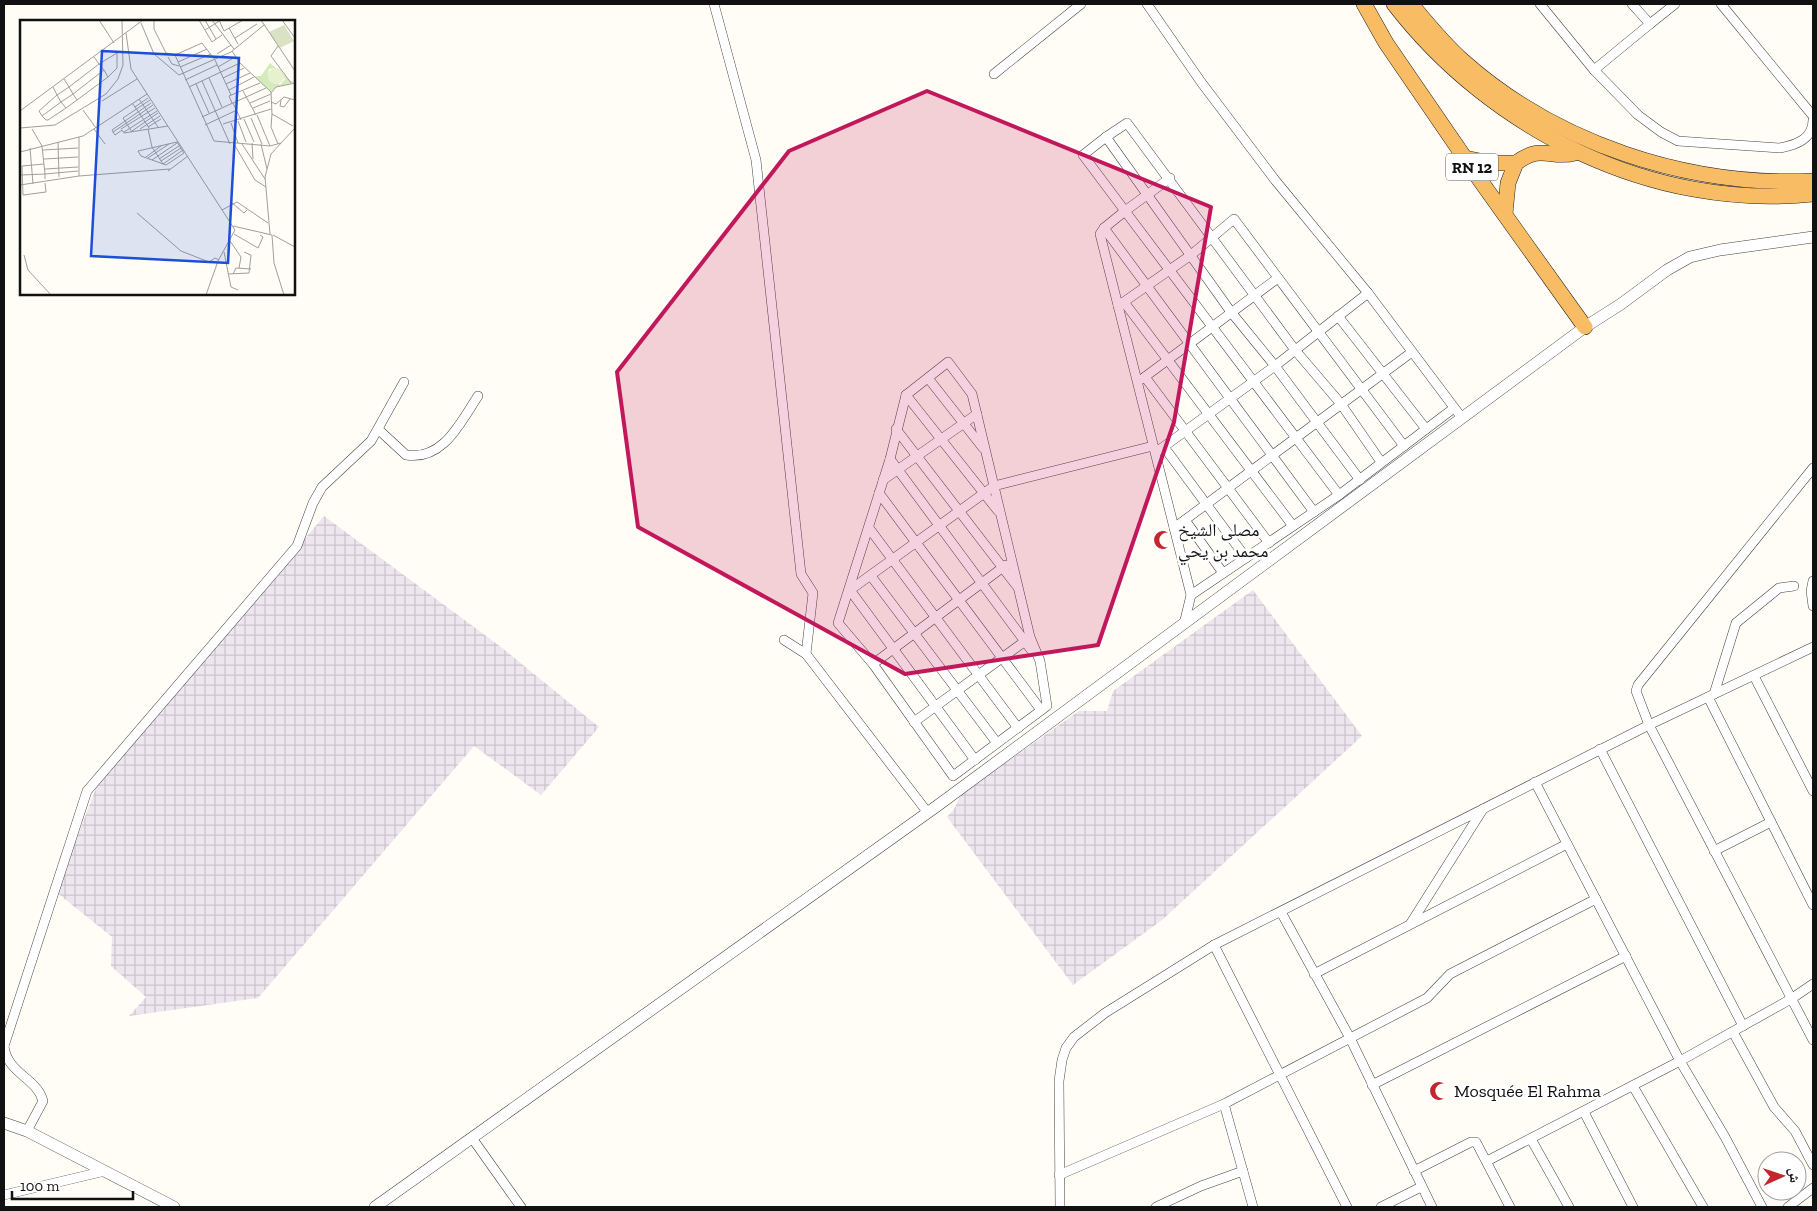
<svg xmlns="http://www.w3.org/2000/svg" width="1817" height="1211" viewBox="0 0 1817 1211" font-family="'Zilla Slab','Noto Naskh Arabic',serif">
<defs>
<pattern id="industrial-grid" width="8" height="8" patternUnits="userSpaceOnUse" patternTransform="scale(1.25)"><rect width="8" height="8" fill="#eee6ef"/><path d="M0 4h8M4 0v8" fill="none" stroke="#cbc4cc"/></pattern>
</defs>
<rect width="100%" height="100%" fill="#fffdf5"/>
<g fill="url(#industrial-grid)">
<path d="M324 516 501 647 599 727 541 795 474 746 258 998 129 1016 146 997 111 966 112 937 56 892 98 783Z"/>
<path d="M1253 590 1362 736 1162 920 1073 985 947 817 954 809 961 794 1079 711H1107L1113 691Z"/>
</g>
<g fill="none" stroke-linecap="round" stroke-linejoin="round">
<g stroke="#444" stroke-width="10">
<g id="minor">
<path d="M714 4 756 160 801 574 813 593 806 654"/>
<path d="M1147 4 1201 82 1275 180 1368 293 1462 418"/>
<path d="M1540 4 1594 70 1650 24"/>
<path d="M1632 4 1650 24 1675 4"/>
<path d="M1721 4 1813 116"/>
<path d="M1594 70 1638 115 1661 132 1678 141 1780 148C1796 145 1813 139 1813 120"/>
<path d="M994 74 1081 4"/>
<path d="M1106 137 1127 123 1295 350 1341 404 1381 462"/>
<path d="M1170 178 1125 211 1339 495"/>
<path d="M1104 228 1314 512"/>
<path d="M1124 302 1293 526"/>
<path d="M1118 306 1191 255 1234 219 1404 446"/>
<path d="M1338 316 1426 429"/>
<path d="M948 362 972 394 1030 637 1040 661 1047 706 953 776 873 664 838 623 890 459 906 395Z"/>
<path d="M1145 377 1269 543"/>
<path d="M928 378 983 448"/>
<path d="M1142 379 1278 278"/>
<path d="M906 395 998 511"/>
<path d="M896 429 1016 585"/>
<path d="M379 430 406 455C443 461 460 423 478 396"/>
<path d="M1164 447 1246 558"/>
<path d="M1155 453 1275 366 1231 312 1106 137 1083 155 1125 211 1104 228 1100 234 1191 595 1184 624"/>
<path d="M890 459 1032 651"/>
<path d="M1813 468 1638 685 1636 691 1649 725 1813 1040"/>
<path d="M883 480 977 414"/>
<path d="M1360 480 1275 366 1368 293"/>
<path d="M879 493 1041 710"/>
<path d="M1185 520 1223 573"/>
<path d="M869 528 1018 728"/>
<path d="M1174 528 1412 352"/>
<path d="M871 576 997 743"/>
<path d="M1813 581 1811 591 1813 606"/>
<path d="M1191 595 1339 495 1454 408"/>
<path d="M784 640 806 654 928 813"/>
<path d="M873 664 1006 565"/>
<path d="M1754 676 1813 791"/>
<path d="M1714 694 1736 623 1779 588 1794 586"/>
<path d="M1708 697 1813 905"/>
<path d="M914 722 1028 639"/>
<path d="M1600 749 1743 1026"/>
<path d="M975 760 850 590 994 486 1153 446"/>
<path d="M1535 782 1680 1061 1725 1137 1762 1207"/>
<path d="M1714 851 1771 822"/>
<path d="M1281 912 1350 1038 1432 1207"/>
<path d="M1411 923 1483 809"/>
<path d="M1214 945 1347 1207"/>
<path d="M1314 974 1567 844"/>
<path d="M1733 1032 1774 1107 1795 1131 1813 1165"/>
<path d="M4 1046 87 791 297 546 313 503 322 487 371 441 404 382"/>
<path d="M4 1047C8 1074 37 1078 43 1101L27 1131"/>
<path d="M1372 1085 1626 956"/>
<path d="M1633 1086 1703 1207"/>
<path d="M1224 1104 1253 1207"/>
<path d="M1584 1112 1633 1207"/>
<path d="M472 1138 521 1207"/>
<path d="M1531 1139 1569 1207"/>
<path d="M1487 1161 1680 1061 1791 999 1813 984"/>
<path d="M1414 1171 1471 1142H1476L1510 1207"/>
<path d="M1059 1175 1224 1104 1427 998 1450 974 1596 899"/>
<path d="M4 1195 105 1171"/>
<path d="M1060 1207 1059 1081 1062 1060 1066 1048 1074 1037 1105 1013 1214 945 1649 725 1813 647"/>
<path d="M1156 1207 1201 1186 1243 1171"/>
<path d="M1381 1207 1421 1187"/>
<path d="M1788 1207 1813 1188"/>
</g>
</g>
<g stroke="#444" stroke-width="12">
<g id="tertiary">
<path d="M4 1123 27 1131 174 1207"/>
<path d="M375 1207 937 806 1585 327 1621 304 1667 270 1690 257 1720 250 1813 237"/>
</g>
</g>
<g stroke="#222" stroke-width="16">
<g id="trunk">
<path d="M1364 4 1386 43 1482 183 1585 327"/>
<path d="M1394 4C1491 130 1653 211 1813 194"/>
<path d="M1411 4C1427 23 1443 43 1462 60 1556 144 1688 187 1813 181"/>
<path d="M1465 158 1490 163H1516"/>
<path d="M1505 214 1508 183 1516 163C1542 143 1551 160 1575 153"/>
</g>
</g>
<use href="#minor" stroke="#fff" stroke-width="9"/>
<use href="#tertiary" stroke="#fff" stroke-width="11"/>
<use href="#trunk" stroke="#f7bc64" stroke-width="15"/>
</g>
<path fill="#c2185b" fill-opacity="0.2" stroke="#c2185b" stroke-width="4" stroke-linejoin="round" d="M927 91 1211 207 1174 422 1098 645 905 674 638 527 617 372 789 151Z"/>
<defs>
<g id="mosque-bare" transform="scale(1.5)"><path d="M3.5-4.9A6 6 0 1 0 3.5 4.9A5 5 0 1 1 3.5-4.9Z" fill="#c4262e" stroke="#fff" stroke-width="2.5" paint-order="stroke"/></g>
</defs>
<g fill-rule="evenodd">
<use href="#mosque-bare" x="1163" y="540"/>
<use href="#mosque-bare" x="1439" y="1091"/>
</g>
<g text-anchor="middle" stroke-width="5" stroke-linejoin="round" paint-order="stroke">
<rect fill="#fff" stroke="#585858" stroke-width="1" x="1446" y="153.5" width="52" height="27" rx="4"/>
<g font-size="16" font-weight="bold" fill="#111">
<text x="1472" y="173">RN 12</text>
</g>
<g font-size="18" fill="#111" stroke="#fff" text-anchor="start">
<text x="1178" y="536">مصلى الشيخ<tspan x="1178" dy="21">محمد بن يحي</tspan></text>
<text x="1454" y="1097">Mosquée El Rahma</text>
</g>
</g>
<g transform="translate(20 20)">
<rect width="275" height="275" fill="#fffdf5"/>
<path d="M250 43 271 61 275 62 256 67 251 72 234 56H241ZM256 48 265 59 260 65 248 54 249 49Z" fill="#d5ebbd" fill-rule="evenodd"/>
<path d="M264 5 274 21 260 28 249 12Z" fill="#d9e3c4"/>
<path d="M248 56a8 8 0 1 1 16 0a8 8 0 1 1-16 0Z" fill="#e6f2cf"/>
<path fill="none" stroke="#a09f9a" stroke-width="1" d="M79 0 94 23M134 0V9L146 33 155 35 194 121 250 126 261 123M179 0 192 22 202 15M185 0 196 19M192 0 214 29M199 0 204 11 223 0M241 0 275 51M262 0 275 18M121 3 134 34 159 55 211 32 244 5M209 8 218 24M185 10 201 0M106 13 111 49 215 210 198 241 186 275M215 18 237 4M258 26 251 36 271 63M212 31 220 43 251 72 252 94 273 106M197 34 211 25M155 35 182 23 195 40 211 75M74 37 79 44 97 33V48L88 57M148 37 152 44 159 46M158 42 187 29M160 47 191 34M198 47 215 37M189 58 202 87M203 58 224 48M44 59 49 67 53 74 84 50 79 44 49 67 37 75 41 82 53 74 57 80 46 88M165 60 197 45M182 61 210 124M176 64 189 93M206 64 230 53M169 67 220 43M209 70 234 57M223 71 236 95M251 73 256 67 275 63M119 79 138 107M57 80 88 57 84 50M261 80 260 86 264 87 270 79M82 81 117 59M251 82 256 84 264 77 275 80M112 83 120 94 133 85M212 83 209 76 240 63M213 83 221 100M230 83 251 74M115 87 128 78M233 88 250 81M63 90 76 108M0 91 123 0M252 94 251 107 258 124M237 95 250 126M22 96 41 82 46 88 28 100H26L22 96 19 91 37 75 33 67M275 96V112M182 97 246 68M231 98 242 124M224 99 234 122M218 101 226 122M211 103 218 123M203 104 251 89M185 105 217 90M128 107 141 99M0 108 35 105 86 74 98 59 103 45 102 0M129 108 120 94 93 112 95 115 102 110 104 113 148 106M12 109 22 126 25 154 58 151M74 109 85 124M101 109 135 88M120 109 140 96M128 109 132 127 143 144 163 130M112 111 138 93M93 112 92 110 131 83M104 112 137 91M112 112 103 98 130 80M38 122 39 157M157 122 164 133 146 145 121 136 118 131ZM232 123 233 139M214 124 235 160 246 167M222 124 245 159M241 124 247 149M10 128 13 164M23 130 58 128M0 132 63 116 127 74M126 137 141 126M128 138 149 124M24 139 58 137M139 139 159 126M132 140 157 123M141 141 161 128M24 144 2 146 3 175 26 172 25 163M25 149 58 147M148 151 168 136M1 155 25 154V159M59 156 150 149M0 165 59 156V117M212 183 224 193 227 190M202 190 217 182 248 203M117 193 161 231 189 242 195 238 199 240M213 206 252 215 254 243 264 275M214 214 238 228 243 217 240 215M250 214 245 157 251 134 274 109M253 215 275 227M210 221 221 237 219 248M204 232 211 267 218 270M4 235 8 250 31 275M208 254 229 253 231 235 224 232M213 254 216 248 231 249"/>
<path fill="#1d4ed8" fill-opacity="0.15" stroke="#1d4ed8" stroke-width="2.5" d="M82 31 219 38 208 243 71 236Z"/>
<rect width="275" height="275" fill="none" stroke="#111" stroke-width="2.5"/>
</g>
<rect width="1817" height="1211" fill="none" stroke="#111111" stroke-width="10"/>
<g transform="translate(1782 1176) rotate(87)"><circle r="24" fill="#ffffff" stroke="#a0a0a0"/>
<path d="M0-4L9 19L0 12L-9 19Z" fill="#c4262e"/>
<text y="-8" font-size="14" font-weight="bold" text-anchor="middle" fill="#111111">ش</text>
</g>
<path d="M12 1191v8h121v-8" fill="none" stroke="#111111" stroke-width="2.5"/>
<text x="20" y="1191" font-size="15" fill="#111111" stroke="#ffffff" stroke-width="4" paint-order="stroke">100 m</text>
</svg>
